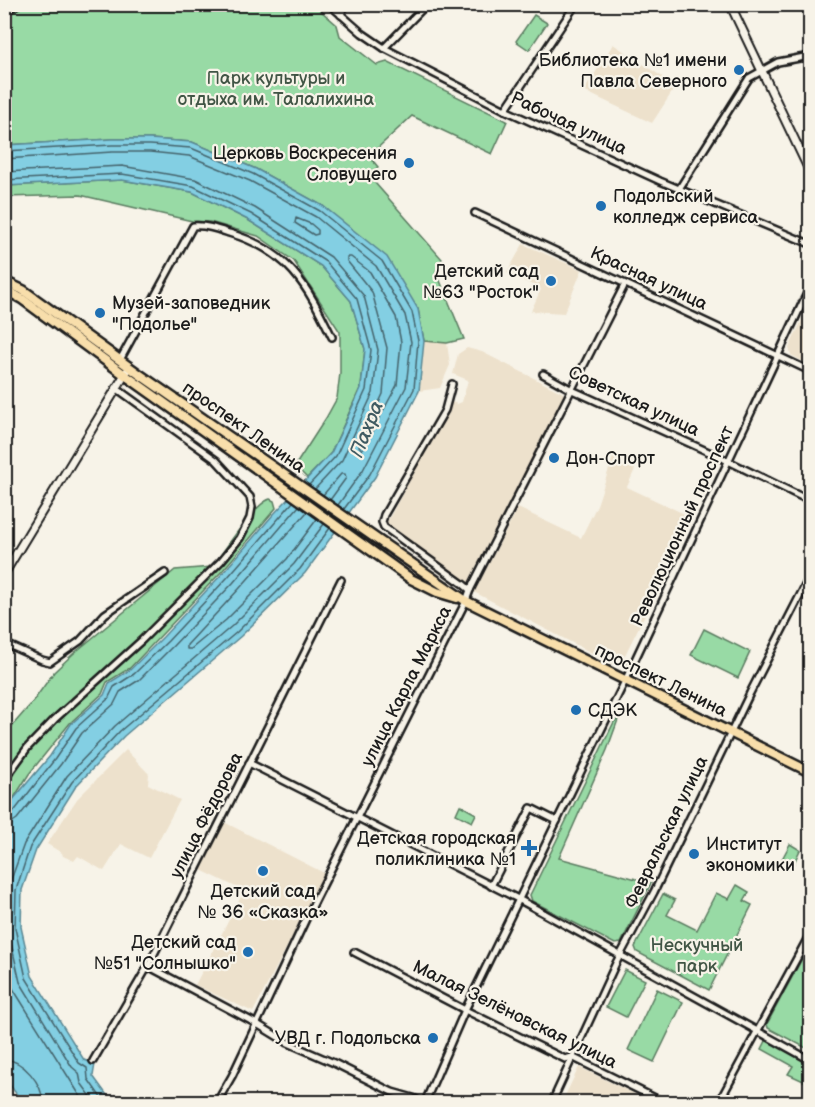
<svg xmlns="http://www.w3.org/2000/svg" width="815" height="1107" viewBox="0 0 815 1107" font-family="'Balsamiq Sans',sans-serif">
<rect width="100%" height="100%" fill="#f7f3e8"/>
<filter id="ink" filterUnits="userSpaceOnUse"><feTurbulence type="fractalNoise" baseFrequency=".0167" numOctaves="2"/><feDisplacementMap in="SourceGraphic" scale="12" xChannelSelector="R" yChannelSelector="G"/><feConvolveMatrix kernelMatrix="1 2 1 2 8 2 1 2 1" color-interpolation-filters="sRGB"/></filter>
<g filter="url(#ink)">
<g fill="#ede1cc">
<path d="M613 44 676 86 652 123 584 91Z"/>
<path d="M523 244 582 270 564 313 531 311 541 289 507 273Z"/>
<path d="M810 303V365L791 355 789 348Z"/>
<path d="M424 341 447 343 450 365 440 388 419 391Z"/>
<path d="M467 348 482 352 565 394 468 583 386 524 452 402 457 404 462 402 468 380 453 374 458 354Z"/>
<path d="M613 457 636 467 627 487 693 518 619 667 474 592 518 508 581 538 597 505Z"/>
<path d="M126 750 149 774 148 784 180 800 149 858 121 844 104 871 78 856 74 861 63 856 62 853 47 844 77 799Z"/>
<path d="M224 822 324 873 302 918 273 905 301 920 253 1012 195 985 244 891 201 870Z"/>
<path d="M579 1067 616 1085 652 1102H562Z"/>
</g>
<g fill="#98daa5" stroke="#5a7b60" stroke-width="1.5">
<path d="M24 4 314 5 337 25 340 36 377 65 387 62 507 121 492 154 412 116 369 156 378 167 368 175 442 259 436 271 464 339 447 343 424 341 418 309 323 206 256 169 192 142 150 139H112L5 145 4 15Z"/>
<path d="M534 15 547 23 529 50 516 41Z"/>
<path d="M122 180 192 192 248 220 321 266 351 301 365 349 361 386 331 453 307 478 295 466 326 418 337 398 340 373V332L294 261 258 236 210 222 192 221 80 195 5 197V186Z"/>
<path d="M270 499 274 501 276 508 223 570 130 668 107 682 102 694 70 723 29 774 5 812V734L32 703 54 672 73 654 175 570 212 567C224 551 254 504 270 499Z"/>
<path d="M704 629 750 652 738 678 691 655Z"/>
<path d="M619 717 607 750 559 858 651 883 621 943 615 944 532 901 530 895 614 722Z"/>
<path d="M460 805 476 814 472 822 456 814Z"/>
<path d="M790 844 800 850 792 867 781 861Z"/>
<path d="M737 885 749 892 744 901 752 905 709 990 637 952 635 947 663 894 675 900 667 915 697 930 716 893 729 899Z"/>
<path d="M810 944V1050L768 1028 767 1024Z"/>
<path d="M625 970 645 980 626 1017 606 1007Z"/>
<path d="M657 989 683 1002 654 1062 628 1050Z"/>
<path d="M767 1039 810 1062V1084L788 1074 793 1066 762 1049Z"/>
</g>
<path fill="#83cfe3" stroke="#5a8793" stroke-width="1.5" d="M112 139H150L192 142 256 169 323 206 387 257 418 309 424 341 419 391 375 477 305 573 241 636 124 736 76 786 36 850 22 890 21 927 32 976 84 1060 95 1064 93 1076 112 1102H22L5 1078V815L11 802 50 756 71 724 104 695 109 683 130 670 163 637 222 574 272 516 331 453 361 388 365 349 351 301 321 266 248 220 192 192 122 180 5 186V145Z"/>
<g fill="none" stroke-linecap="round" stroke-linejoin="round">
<g stroke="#45646c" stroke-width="1.5">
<path d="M4 151 112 145H150L191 148 253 174 320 211 382 261 412 312 418 341 414 389 370 474 344 509"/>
<path d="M4 159 112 152H150L189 156 250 181 316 217 376 266 405 315 411 342 406 387 363 470 338 505"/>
<path d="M4 172 122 166 195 179 255 208 331 257 364 296 378 350 373 393 342 460 315 489"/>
<path d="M4 180 122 174 193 186 251 214 326 262 357 299 371 350 366 390 336 456 309 485"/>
<path d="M296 218 311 224 318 230V234L314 235 295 223Z"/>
<path d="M347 257H351L370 272 396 317 401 342 397 385 362 450 359 446 383 394 387 348 372 292 347 261Z"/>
<path d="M323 495 341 474H345L346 478 330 500"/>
<path d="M307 512 239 589 187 645V649H191L226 620 287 559 317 519"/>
<path d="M4 816 12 814 55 759 76 728 108 699 114 687 134 674 168 641 227 578 293 502"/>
<path d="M4 824 11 823 17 819 61 764 82 733 114 704 120 692 139 680 173 646 233 583 299 506"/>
<path d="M4 956 12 987 84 1102"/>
<path d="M4 1059C24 1060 42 1084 43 1102"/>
<path d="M95 1102 81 1083 79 1073 72 1067 20 982 8 930V888L24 844 67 776 115 726 232 626 294 564 324 524"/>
<path d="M104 1102 88 1079 87 1068 79 1063 26 978 15 928 16 890 30 847 72 782 120 731 237 632 300 569 330 528"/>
</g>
<g stroke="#1c1c1c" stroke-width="10">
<g id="street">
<path d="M329 4 362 33 384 48 505 110 660 181 810 244"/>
<path d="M4 12 18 4"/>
<path d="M341 15 345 4"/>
<path d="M384 48 427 4"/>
<path d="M505 110 576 4"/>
<path d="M679 189 749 78 778 62 810 56"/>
<path d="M475 213 810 371"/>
<path d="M120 360 193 226C206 225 217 229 229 233 288 250 307 285 332 337"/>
<path d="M543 374 572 390 722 458 810 501"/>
<path d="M452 384 445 410 384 515 382 522 384 527 463 584 470 590"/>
<path d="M4 643 42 660 50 662 80 641 105 614 165 573"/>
<path d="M249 763 520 900 810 1060"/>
<path d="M4 780 28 747 55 719 142 640 221 561 240 538 250 518 252 507 250 497 216 460 116 388"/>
<path d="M491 886 531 808 557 821"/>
<path d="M354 952 465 1010 565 1059 572 1057 663 1102"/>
<path d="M148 966 257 1024 288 1043 334 1063 392 1092 413 1098 421 1102"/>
<path d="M93 1061 148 966 341 580"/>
<path d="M217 1102 232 1076 305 921 466 601 470 590 625 284"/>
<path d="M425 1102 465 1010 625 681 810 287"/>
<path d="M552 1102 616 963 654 892 750 693 810 576"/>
<path d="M719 1102 810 934"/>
</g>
</g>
<g stroke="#1c1c1c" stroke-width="11">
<g id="secondary">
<path d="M730 4 810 172"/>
<path d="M4 574 127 371"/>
</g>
</g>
<g stroke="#1c1c1c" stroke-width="13">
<g id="primary">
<path d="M4 281 23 290 139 374 466 601 810 772"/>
<path d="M4 289 22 299 125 375 411 579 437 592 457 598"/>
</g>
</g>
<use href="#street" stroke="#f7f3e8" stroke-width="5"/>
<use href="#secondary" stroke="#f7f3e8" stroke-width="7"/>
<use href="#primary" stroke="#f8deab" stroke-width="8"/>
</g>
</g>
<g fill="#1f6fb2" stroke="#f7f3e8" stroke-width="2">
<circle cx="739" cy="70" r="6"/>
<circle cx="409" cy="163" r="6"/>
<circle cx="601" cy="206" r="6"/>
<circle cx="551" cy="281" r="6"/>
<circle cx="100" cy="313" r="6"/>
<circle cx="554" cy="458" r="6"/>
<circle cx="576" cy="710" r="6"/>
<path d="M526 839h6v6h6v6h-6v6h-6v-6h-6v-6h6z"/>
<circle cx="694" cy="854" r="6"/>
<circle cx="263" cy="871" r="6"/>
<circle cx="248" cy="952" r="6"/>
<circle cx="433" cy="1038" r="6"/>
</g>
<g text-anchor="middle" stroke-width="4.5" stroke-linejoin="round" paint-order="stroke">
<g font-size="18" fill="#1c1c1c" stroke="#f7f3e8" text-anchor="end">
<text x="727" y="66">Библиотека №1 имени<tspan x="727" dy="21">Павла Северного</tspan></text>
<text x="397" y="159">Церковь Воскресения<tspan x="397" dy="21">Словущего</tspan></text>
<text x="613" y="202" text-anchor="start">Подольский<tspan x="613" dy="21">колледж сервиса</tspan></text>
<text x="539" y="277">Детский сад<tspan x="539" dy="21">№63 "Росток"</tspan></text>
<text x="112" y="309" text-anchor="start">Музей-заповедник<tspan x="112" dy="21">"Подолье"</tspan></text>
<text x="566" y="464" text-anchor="start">Дон-Спорт</text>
<text x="588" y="716" text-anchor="start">СДЭК</text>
<text x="516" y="844">Детская городская<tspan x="516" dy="21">поликлиника №1</tspan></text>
<text x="706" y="850" text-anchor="start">Институт<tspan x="706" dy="21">экономики</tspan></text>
<text x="263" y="897" text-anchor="middle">Детский сад<tspan x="263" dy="21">№ 36 «Сказка»</tspan></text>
<text x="236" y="948">Детский сад<tspan x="236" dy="21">№51 "Солнышко"</tspan></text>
<text x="421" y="1044">УВД г. Подольска</text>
</g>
<g font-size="18" fill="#415545" stroke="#f7f3e8">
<text x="276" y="84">Парк культуры и<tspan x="276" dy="21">отдыха им. Талалихина</tspan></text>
<text x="697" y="951">Нескучный<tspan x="697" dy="21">парк</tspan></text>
</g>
<g font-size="18" fill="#1c1c1c" stroke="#f7f3e8">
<text transform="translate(569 123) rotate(25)" y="6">Рабочая улица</text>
<text transform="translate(649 278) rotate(25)" y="6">Красная улица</text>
<text transform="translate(634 401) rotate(25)" y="6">Советская улица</text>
<text transform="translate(244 427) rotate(35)" y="6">проспект Ленина</text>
<text transform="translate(682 526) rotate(-65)" y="6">Революционный проспект</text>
<text transform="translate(661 680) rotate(26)" y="6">проспект Ленина</text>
<text transform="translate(406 686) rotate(-63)" y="6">улица Карла Маркса</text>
<text transform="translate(206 815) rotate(-63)" y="6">улица Фёдорова</text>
<text transform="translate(666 832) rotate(-64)" y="6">Февральская улица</text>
<text transform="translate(515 1014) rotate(26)" y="6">Малая Зелёновская улица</text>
</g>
<g font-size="20" font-style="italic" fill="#405b62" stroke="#f7f3e8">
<text transform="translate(366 429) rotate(-68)" y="7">Пахра</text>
</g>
</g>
<rect width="815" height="1107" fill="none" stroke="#f7f3e8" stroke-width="24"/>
<rect x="12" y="12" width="791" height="1083" fill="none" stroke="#1c1c1c" stroke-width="2" filter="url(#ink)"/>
</svg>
